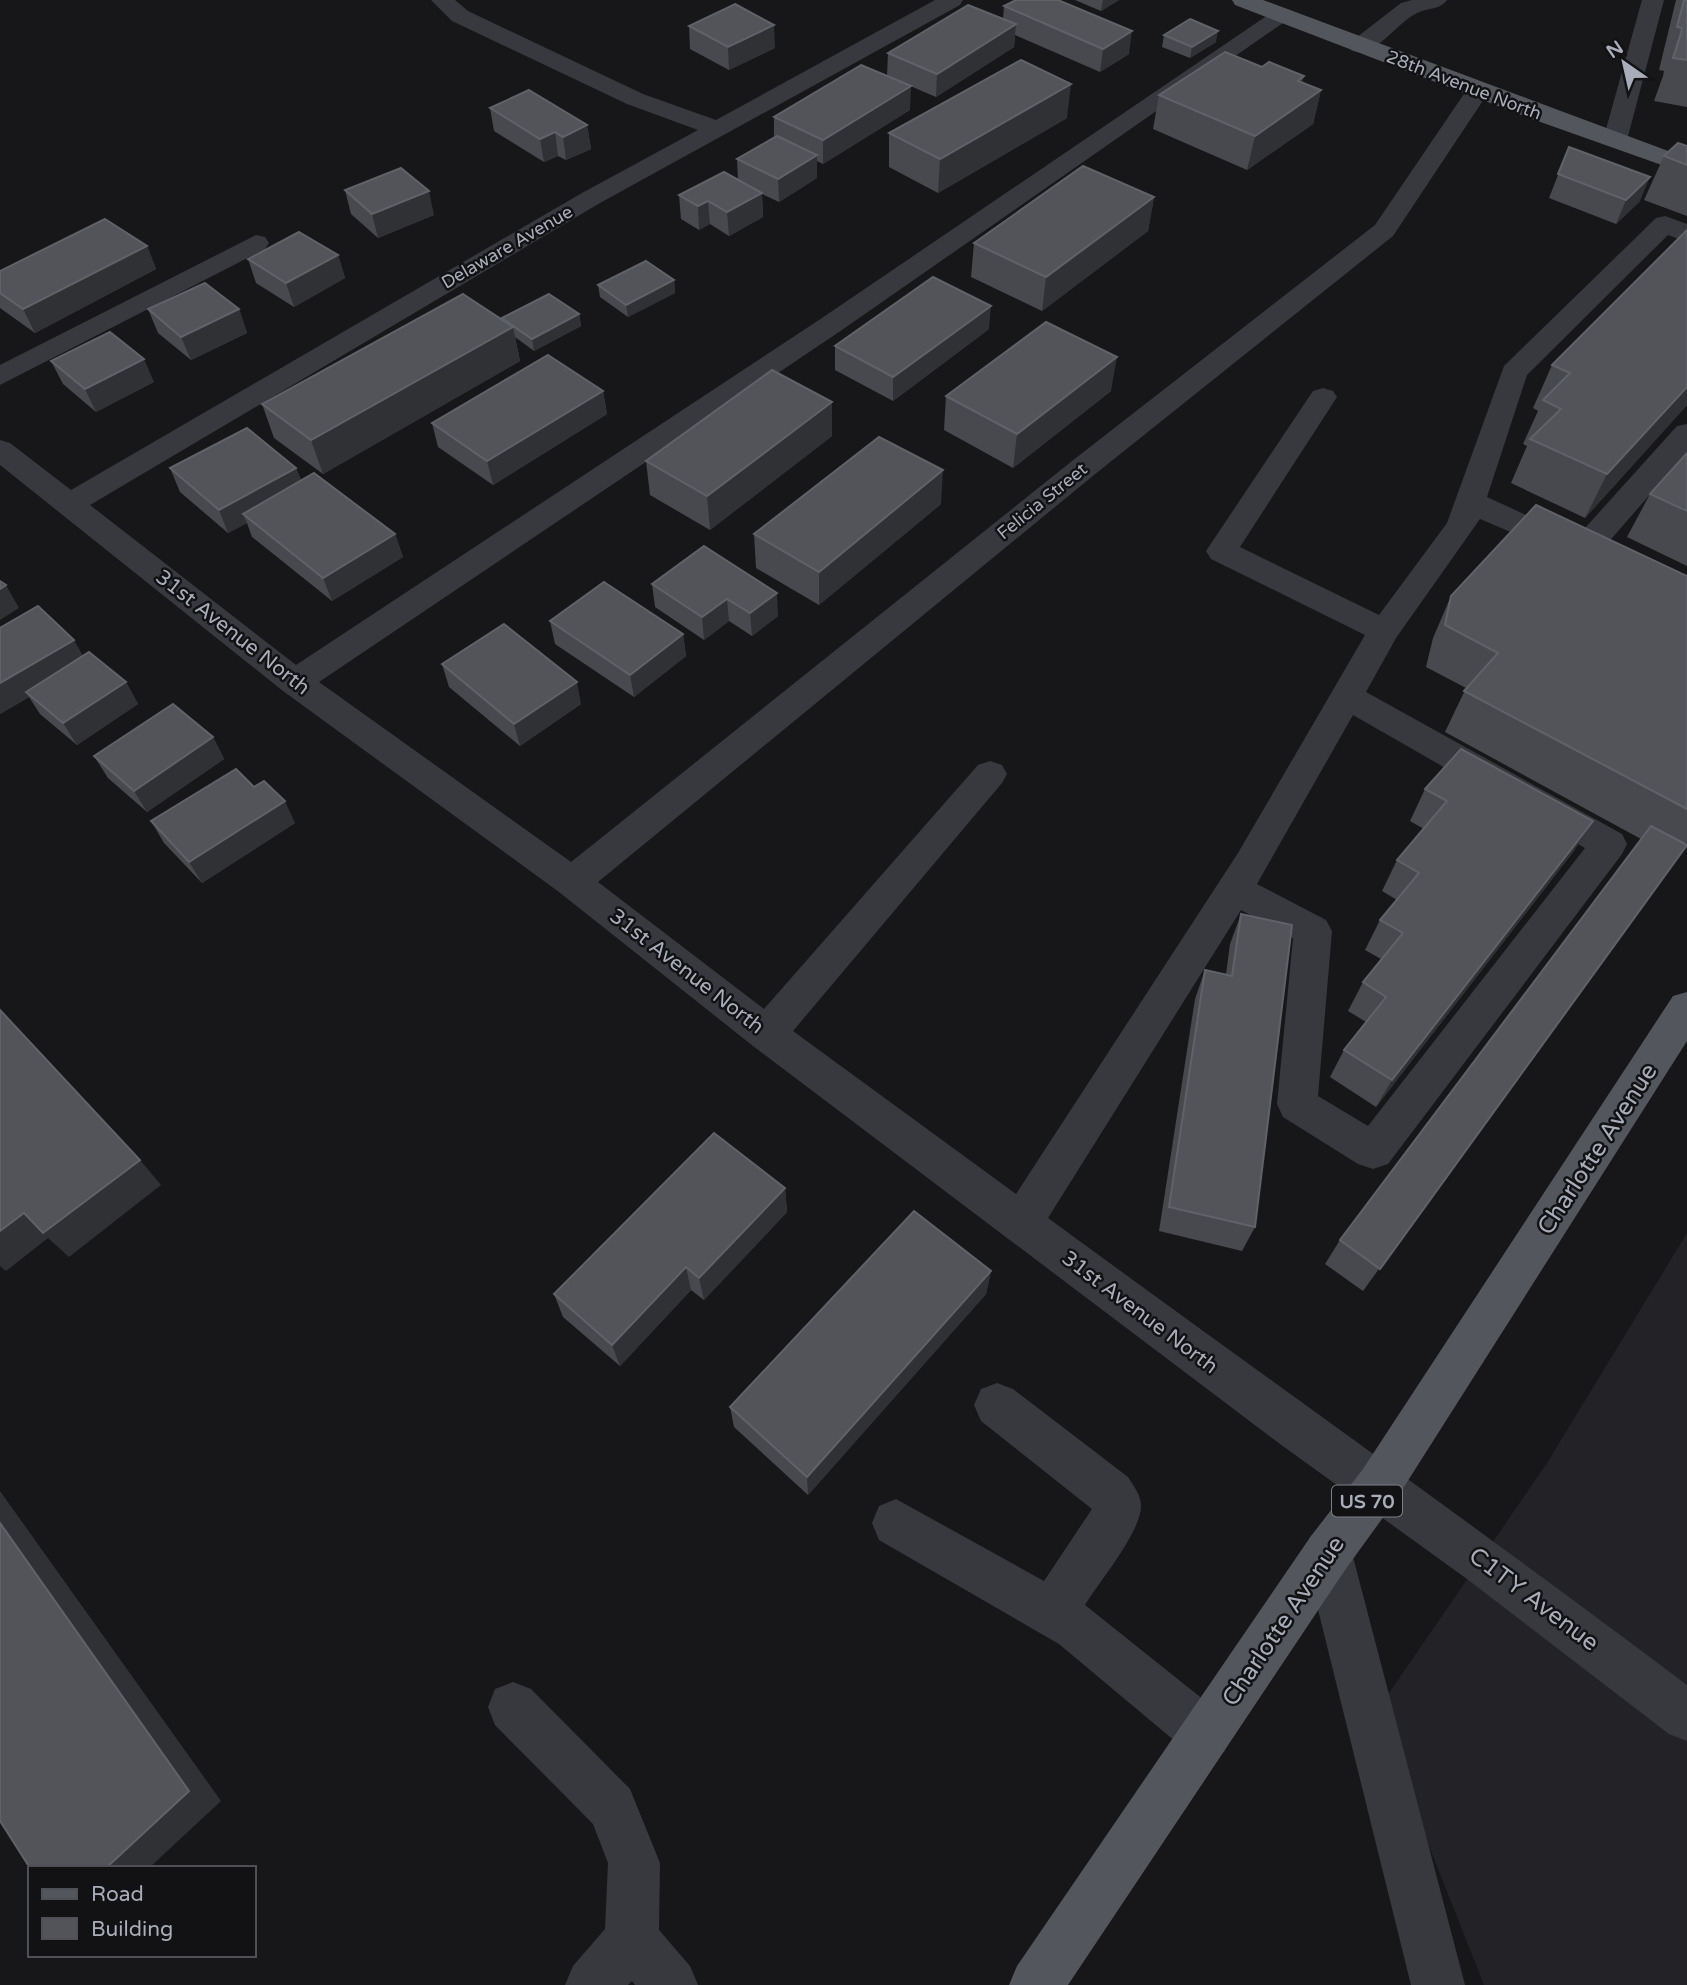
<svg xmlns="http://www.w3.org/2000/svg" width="1687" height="1985" viewBox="0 0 1687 1985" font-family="'Varela Round',sans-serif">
<rect width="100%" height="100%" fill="#171719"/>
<path fill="#232327" d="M1687 1233V1985H1484L1376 1712 1547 1463Z"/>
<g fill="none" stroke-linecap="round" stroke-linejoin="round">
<g fill="#38393f" fill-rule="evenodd">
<path d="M431 0H455L468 11 643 94 716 120 935 0H963L960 5 600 203 90 505 296 665 819 320 1274 11 1282 9 1293 16 839 332 319 682 571 862 1072 461 1375 225 1470 85H1486L1490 90 1393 236 1094 475 598 882 764 1009 978 765 990 761 1002 765 1007 774 1002 783 793 1031 1016 1194 1238 853 1365 635 1211 559 1206 551 1313 391 1323 388 1333 391 1337 397 1240 547 1379 615 1447 523 1504 366 1656 218 1665 216 1687 224V242L1668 235 1527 375 1487 497 1576 538 1677 426 1687 424V452L1592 561 1581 564 1570 561 1567 556 1480 519 1396 638 1366 692 1622 834 1627 844 1622 854 1388 1164 1373 1169 1358 1164 1283 1117 1277 1104 1293 938 1241 910 1048 1218C1261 1374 1476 1526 1687 1685V1741L1669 1734 1467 1579 1280 1444 753 1046 559 892 283 691 0 465V440L10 443 71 490 582 193 698 130 627 104 452 21ZM1353 715 1585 848 1368 1126 1318 1096 1332 931 1326 920 1257 884Z"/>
<path d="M1412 0H1447C1440 10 1427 8 1417 13 1396 23 1377 57 1352 51L1348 46 1352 41 1401 3Z"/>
<path d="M1642 0H1664L1627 140 1624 145H1606L1603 140Z"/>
<path d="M256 235 265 237 269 243 265 249 0 385V365Z"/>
<path d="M997 1383 1013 1389 1128 1477C1134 1486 1141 1496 1141 1506 1141 1532 1099 1582 1085 1605L1224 1716 1231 1734 1224 1752 1206 1759 1188 1752 1059 1644 879 1540 872 1523 879 1506 896 1499 1044 1581 1092 1509 981 1421 974 1405 981 1389Z"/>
<path d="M1328 1529 1345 1536 1352 1553 1465 1985H1411L1304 1553 1311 1536Z"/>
<path d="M513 1682 531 1689 630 1789 660 1863 659 1930 690 1966 698 1985H635L632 1981 628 1985H565L573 1966 605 1929 608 1863 593 1824 495 1725 488 1707 495 1689Z"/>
</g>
<g fill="#54565e" fill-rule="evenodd">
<path d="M1232 0H1263L1687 158V174L1532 119 1235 5Z"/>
<path d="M1687 992V1041L1395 1501 1345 1570 1068 1985H1009L1017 1966 1311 1536 1363 1469 1673 996Z"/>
</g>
</g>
<g fill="#48494e">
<path d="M1075 0H1119L1101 11Z"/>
<path d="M1676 0H1687V107L1654 101 1663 76 1664 71 1659 70Z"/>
<path d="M1004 6 1129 54 1100 72 1015 35 1014 47 936 97 887 76 888 53 1003 19Z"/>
<path d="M689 26 775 48 729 70 690 49Z"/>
<path d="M1164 35 1216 42 1190 58 1162 47Z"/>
<path d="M1262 67 1321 90 1313 124 1247 170 1153 129 1159 95Z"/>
<path d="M490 108 587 125 591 149 566 160 558 156 544 162 494 131Z"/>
<path d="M910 110 823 164 817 161V178L779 202 762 194 763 217 729 236 710 224 699 230 681 219 679 195 738 180 737 159 774 137V117Z"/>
<path d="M1067 118 938 193 889 167V133Z"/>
<path d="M1687 146V216L1644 200 1664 156Z"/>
<path d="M1569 147 1640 201 1616 224 1549 198Z"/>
<path d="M345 190 434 215 378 238 351 214Z"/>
<path d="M1154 197 1148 231 1042 311 971 277 974 243Z"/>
<path d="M1687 230V405L1585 518 1511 483 1527 446 1523 444 1538 411 1533 408 1552 365Z"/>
<path d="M147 246 156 269 35 333 0 308V271Z"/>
<path d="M338 255 345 278 294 307 256 283 248 259Z"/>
<path d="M674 280 675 293 628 317 600 297 598 285Z"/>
<path d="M148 309H239L247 333 191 360 158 333Z"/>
<path d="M579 314 581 326 534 351 515 337 520 361 323 474 274 438 262 404 503 320 502 318Z"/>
<path d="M989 329 893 401 835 370V346Z"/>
<path d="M51 361 154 382 96 412 63 384Z"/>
<path d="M603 391 607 414 493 485 438 447 432 423Z"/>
<path d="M1111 391 1013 468 944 430 946 396Z"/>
<path d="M832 402V436L710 530 650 495 646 461Z"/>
<path d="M1687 453V566L1627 537 1650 494Z"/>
<path d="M170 468H296L301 480 395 534 403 557 332 601 252 537 247 523 228 533 180 492Z"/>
<path d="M941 504 819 605 756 568 754 534Z"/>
<path d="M704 546 778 616 752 636 729 621 704 640 655 607 652 584Z"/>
<path d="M1687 576V842L1363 1291 1325 1264 1340 1240 1641 839 1445 732 1466 688 1426 667 1433 638 1451 596Z"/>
<path d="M550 621 683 634 686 656 634 697 555 644Z"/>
<path d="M0 628 83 656 126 682 138 704 77 745 40 714 29 697 0 714Z"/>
<path d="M442 664 581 704 520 746 449 687Z"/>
<path d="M213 737 224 759 147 812 108 778 94 756Z"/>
<path d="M254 787 295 823 202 883 164 843 151 821Z"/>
<path d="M1425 789 1593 821 1573 852 1376 1107 1330 1077 1344 1050 1366 1022 1348 1011 1363 982 1381 959 1365 950 1380 920 1397 900 1382 891 1397 860 1424 829 1410 821Z"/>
<path d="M1241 914 1255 1227 1242 1251 1159 1231 1195 999 1205 970 1226 974 1230 944Z"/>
<path d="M785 1188 787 1212 704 1300 691 1290 620 1366 563 1317 554 1294Z"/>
<path d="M991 1271 986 1294 808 1495 734 1427 730 1407Z"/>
</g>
<g fill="#303134">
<path d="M1103 0H1119L1101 11Z"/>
<path d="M1016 24 1014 47 936 97 937 74Z"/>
<path d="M774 25 775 48 729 70 728 47Z"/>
<path d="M1132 31 1129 54 1100 72 1103 49Z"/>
<path d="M1218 31 1216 42 1190 58 1192 47Z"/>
<path d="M1304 76 1296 108 1321 90 1313 124 1247 170 1255 136 1298 81Z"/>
<path d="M1071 84 1067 118 938 193 940 159Z"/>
<path d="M911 86 910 110 823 164V140Z"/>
<path d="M587 125 591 149 566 160 563 137Z"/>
<path d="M555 132 558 156 544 162 540 139Z"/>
<path d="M817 155V178L779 202 778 179Z"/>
<path d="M1650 177 1640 201 1616 224 1626 200Z"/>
<path d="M429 191 434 215 378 238 372 214Z"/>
<path d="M762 193 763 217 729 236 727 212Z"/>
<path d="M1154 197 1148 231 1042 311 1046 277Z"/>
<path d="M708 201 710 224 699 230 698 206Z"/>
<path d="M147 246 156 269 35 333 23 309Z"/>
<path d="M338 255 345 278 294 307 286 283Z"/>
<path d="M674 280 675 293 628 317 626 305Z"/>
<path d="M991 306 989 329 893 401V377Z"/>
<path d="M239 309 247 333 191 360 181 337Z"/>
<path d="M579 314 581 326 534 351 532 339Z"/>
<path d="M513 327 520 361 323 474 311 440Z"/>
<path d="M1117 357 1111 391 1013 468 1017 434Z"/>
<path d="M144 359 154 382 96 412 85 389Z"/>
<path d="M1687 387V405L1585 518 1607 474Z"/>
<path d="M603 391 607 414 493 485 487 461Z"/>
<path d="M832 402V436L710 530 707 496Z"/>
<path d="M296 468 305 491 243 514 247 523 228 533 219 510Z"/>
<path d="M943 470 941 504 819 605V572Z"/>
<path d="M395 534 403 557 332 601 323 578Z"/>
<path d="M6 585 19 608 0 620V589Z"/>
<path d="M777 593 778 616 752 636 750 613Z"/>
<path d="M727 599 729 621 704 640 702 617Z"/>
<path d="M683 634 686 656 634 697 630 675Z"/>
<path d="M74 640 87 663 26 692 29 697 0 714V683Z"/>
<path d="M126 682 138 704 77 745 63 723Z"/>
<path d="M577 682 581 704 520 746 514 724Z"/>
<path d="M213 737 224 759 147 812 134 791Z"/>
<path d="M285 801 295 823 202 883 189 862Z"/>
<path d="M1593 821 1573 852 1376 1107 1392 1080Z"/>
<path d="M140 1160 161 1185 69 1257 48 1238 6 1271 0 1266V1231L24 1213Z"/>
<path d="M785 1188 787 1212 704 1300 699 1278Z"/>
<path d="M686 1267 691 1290 620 1366 612 1345Z"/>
<path d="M991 1271 986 1294 808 1495 807 1477Z"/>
<path d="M0 1491 221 1801 149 1868H106L0 1523Z"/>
</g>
<g fill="#53545a" stroke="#606269" stroke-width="2">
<path d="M1016 0H1058L1132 31 1103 49 1004 6Z"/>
<path d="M1684 0H1687V60L1673 58 1681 33 1682 28 1677 27Z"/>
<path d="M735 4 774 25 728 47 689 26Z"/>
<path d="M968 5 1016 24 937 74 888 53Z"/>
<path d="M1190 19 1218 31 1192 47 1164 35Z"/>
<path d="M1225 52 1262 67 1269 62 1304 76 1298 81 1321 90 1255 136 1159 95Z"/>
<path d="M1021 60 1071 84 940 159 889 133Z"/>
<path d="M861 65 911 86 823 140 774 117Z"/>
<path d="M529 90 587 125 563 137 555 132 540 139 490 108Z"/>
<path d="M777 136 817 155 778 179 737 159Z"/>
<path d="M1678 143 1687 146V165L1664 156Z"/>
<path d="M1569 147 1650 177 1626 200 1558 174Z"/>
<path d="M1083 166 1154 197 1046 277 974 243Z"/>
<path d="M401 168 429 191 372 214 345 190Z"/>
<path d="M724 172 762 193 727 212 708 201 698 206 679 195Z"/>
<path d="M105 219 147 246 23 309 0 293V271Z"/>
<path d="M1687 230V387L1607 474 1530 439 1561 409 1543 400 1570 373 1552 365Z"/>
<path d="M299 232 338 255 286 283 248 259Z"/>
<path d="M646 261 674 280 626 305 598 285Z"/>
<path d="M933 277 991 306 893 377 835 346Z"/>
<path d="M205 283 239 309 181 337 148 309Z"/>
<path d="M463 294 513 327 311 440 262 404Z"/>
<path d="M549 294 579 314 532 339 502 318Z"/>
<path d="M1046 322 1117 357 1017 434 946 396Z"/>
<path d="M110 332 144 359 85 389 51 361Z"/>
<path d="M548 355 603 391 487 461 432 423Z"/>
<path d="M772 370 832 402 707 496 646 461Z"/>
<path d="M247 428 296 468 219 510 170 468Z"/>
<path d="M879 437 943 470 819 572 754 534Z"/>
<path d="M1687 453V511L1650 494Z"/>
<path d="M314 473 395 534 323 578 243 514Z"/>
<path d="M1536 505 1687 576V809L1464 691 1498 653 1445 625 1451 596Z"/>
<path d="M704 546 777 593 750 613 727 599 702 617 652 584Z"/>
<path d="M0 581 6 585 0 589Z"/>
<path d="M604 582 683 634 630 675 550 621Z"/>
<path d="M38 606 74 640 0 683V628Z"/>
<path d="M504 624 577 682 514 724 442 664Z"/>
<path d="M89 652 126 682 63 723 26 692Z"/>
<path d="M173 704 213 737 134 791 94 756Z"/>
<path d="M1461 749 1593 821 1392 1080 1344 1050 1386 997 1363 982 1403 933 1380 920 1419 873 1397 860 1447 801 1425 789Z"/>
<path d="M236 769 254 787 264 781 285 801 189 862 151 821Z"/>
<path d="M1651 826 1687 845 1380 1269 1340 1240Z"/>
<path d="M1241 914 1292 925 1255 1227 1169 1207 1205 970 1232 976Z"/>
<path d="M0 1010 140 1160 43 1233 24 1213 0 1231Z"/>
<path d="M714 1133 785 1188 699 1278 686 1267 612 1345 554 1294Z"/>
<path d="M914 1211 991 1271 807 1477 730 1407Z"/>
<path d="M0 1523 189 1791 106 1868H30L0 1821Z"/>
</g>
<g text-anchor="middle" stroke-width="5" stroke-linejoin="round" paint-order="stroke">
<g font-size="18" fill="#a9adba" stroke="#121214">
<text transform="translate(1464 85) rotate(21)" y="6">28th Avenue North</text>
<text transform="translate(507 247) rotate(-30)" y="6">Delaware Avenue</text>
<text transform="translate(1042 501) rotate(-39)" y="6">Felicia Street</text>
</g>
<rect fill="#121214" stroke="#7c7e88" stroke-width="2" x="1332" y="1485.5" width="70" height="31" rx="5"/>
<g font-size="19" font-weight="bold" fill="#a9adba">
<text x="1367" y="1508">US 70</text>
</g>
<g font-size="21" fill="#a9adba" stroke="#121214">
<text transform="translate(233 632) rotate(38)" y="7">31st Avenue North</text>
<text transform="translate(687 971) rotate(38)" y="7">31st Avenue North</text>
<text transform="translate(1140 1312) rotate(37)" y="7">31st Avenue North</text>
</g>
<g font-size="24" fill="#a9adba" stroke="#121214">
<text transform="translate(1597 1149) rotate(-57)" y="8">Charlotte Avenue</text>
<text transform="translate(1534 1599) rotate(37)" y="8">C1TY Avenue</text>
<text transform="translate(1283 1621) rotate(-56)" y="8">Charlotte Avenue</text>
</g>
</g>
<rect x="28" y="1866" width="228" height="91" fill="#121214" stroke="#4e5056" stroke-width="2"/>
<rect x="42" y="1889" width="35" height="10" fill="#54565e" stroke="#4e5056" stroke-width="2"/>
<text x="91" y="1901" font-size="21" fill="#a9adba">Road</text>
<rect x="42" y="1918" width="35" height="21" fill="#53545a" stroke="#4e5056" stroke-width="2"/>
<text x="91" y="1936" font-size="21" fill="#a9adba">Building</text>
<g transform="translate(1624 63) rotate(326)" stroke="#121214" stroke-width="5" paint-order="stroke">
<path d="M0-5L12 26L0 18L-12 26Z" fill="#a9adba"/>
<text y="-10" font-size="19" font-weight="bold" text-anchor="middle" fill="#a9adba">N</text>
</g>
</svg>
